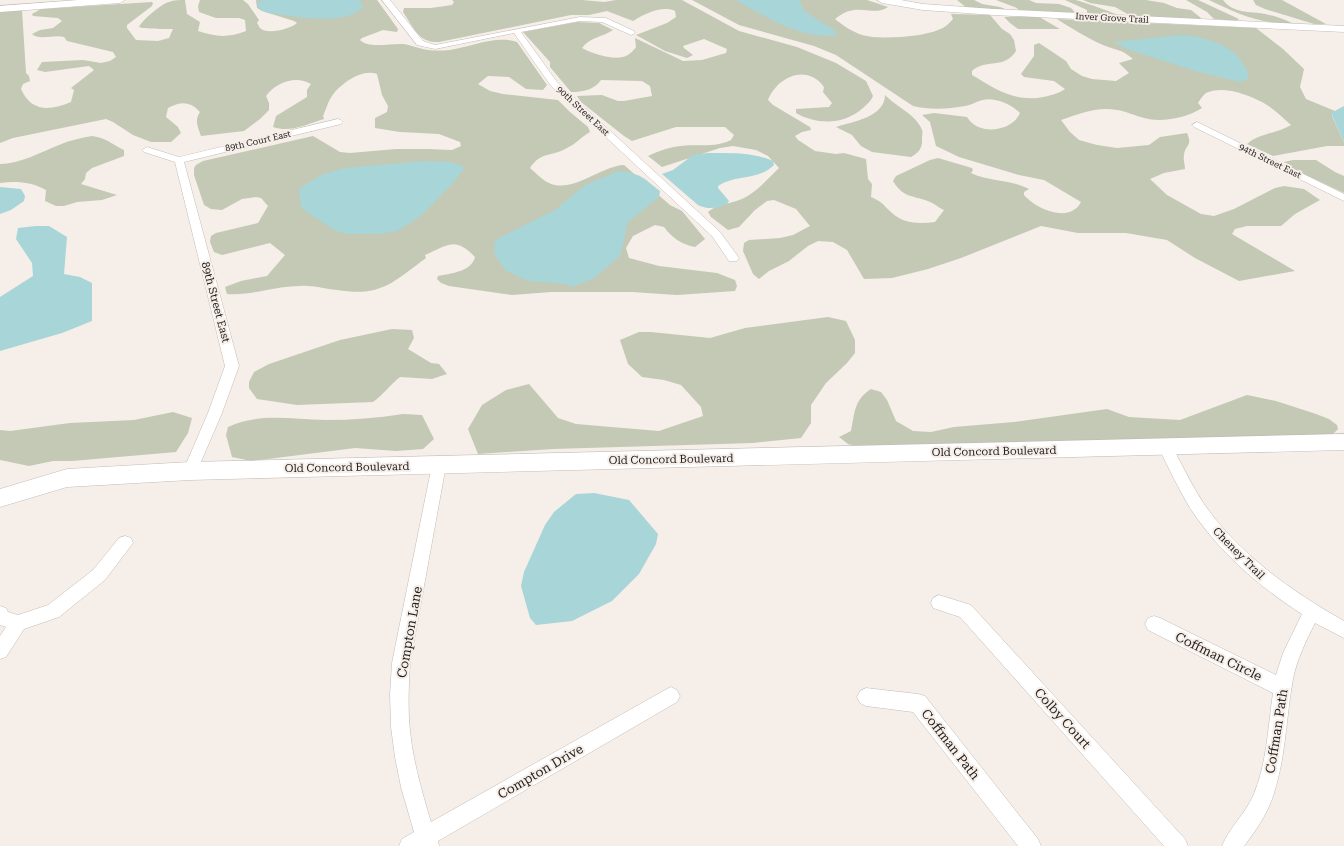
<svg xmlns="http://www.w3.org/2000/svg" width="1344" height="846" viewBox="0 0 1344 846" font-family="'Roboto Serif',serif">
<rect width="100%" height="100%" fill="#f6eee8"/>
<g fill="#c3c9b4">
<path d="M185 0 187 14 200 22 198 31C216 37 228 38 246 31L245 20 239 18H216L199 12 198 6 200 0H243L248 4 259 20 257 23C258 24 259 27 260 28 267 35 291 29 297 23L294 21 262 11 257 8 256 0H377L398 29 397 32 383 30 362 38 360 40C368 49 392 43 404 44 410 45 414 47 419 48 428 51 440 51 450 50 471 47 496 35 517 42L547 85 543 90 526 89 509 77 488 76 478 84 490 91 503 94 558 100 570 112 588 127 590 132C582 136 576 144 567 148 552 157 541 151 530 168 536 173 542 180 549 183 572 194 601 166 624 165L670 205 682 211 705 239 695 247C683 245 672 238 664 227L655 225 633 236 626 248 629 258 659 266 717 273 735 280 737 286 735 291 677 295 632 292H551L512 295 449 286 441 283 437 279 438 276C452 273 471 272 475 257 455 236 448 245 425 255L426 258C392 283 381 297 337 290 325 289 312 285 300 286 275 286 251 296 227 294L225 287 241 281 267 276 285 255 270 243 222 255 214 252 210 242 211 236 216 233 258 223 268 206 261 198 256 197 242 199 222 210 211 209 204 205 194 175V168L196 165 203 161 313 136 340 152 350 153 396 149H428L452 150 461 146 460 142 439 134 400 132 375 128V118L387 112 388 106 382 95 377 74C362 68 340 84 332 96 328 101 326 110 323 116L324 119C307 124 291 133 273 127L276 116 307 97V90L311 84C296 75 276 82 266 96L269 103V110L260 119 244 131 201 136C198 127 194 121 200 112 190 101 181 101 168 108L166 117 178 127 181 133 171 142H151L133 135 113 122 106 119 13 138 0 143V12L22 10 26 73 29 76 30 81 23 84 21 89C31 112 50 111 71 102L74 90 71 88 94 70 89 66 45 72 37 70 42 62 83 60 101 63 110 61 116 57 113 52 67 41 64 37C55 34 39 41 32 34L40 30 53 28 62 21 58 18 33 16 32 14 41 9 152 2 153 3 152 6 127 25V28L136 40 158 41 169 38 173 29C166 29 144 29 139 27 142 20 163 3 169 2 174 0 180 0 185 0Z"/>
<path d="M452 0H582L604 2 616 0H682L739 31 797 47 836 63 866 81 873 96C871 101 867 104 863 108 844 125 817 125 796 113V109L829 107 832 103 823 92 824 87C807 63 777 77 768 100L773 105 810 127 811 130 802 132 795 136 798 140 815 151 836 154 844 153 866 159 868 179 872 184 871 197C884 203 882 204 891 212 903 224 919 224 935 222L944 210C939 208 935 204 930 202 914 195 904 199 893 181L896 176 930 160 938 158 972 168 973 170 971 173C990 182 1010 179 1029 189L1024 192V195C1036 209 1070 224 1081 202L1044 180 1019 175 959 157 936 146 930 122 922 115 934 113 967 117C978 136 1012 132 1020 113 1012 105 995 97 983 100 977 101 972 105 965 106 948 109 930 110 913 106L836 55 814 46 739 25 692 0H867L888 7C872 18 857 0 835 19 842 25 853 32 862 35 879 40 922 37 938 30 944 28 949 24 953 19L951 14 990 15 1002 29 1010 34 1014 40 1016 51C1004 70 986 58 972 71V75C997 90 1017 104 1048 96 1054 94 1060 93 1065 89L1054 81 1024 77 1021 74 1034 56V45L1039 43 1066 61 1071 69 1082 76 1092 79 1116 81 1129 73 1119 63 1133 59C1120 48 1117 51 1103 45 1087 38 1071 28 1057 19L1256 28 1283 49 1304 69 1300 87 1306 99 1335 111 1332 113V116L1344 142V146H1327L1273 156 1247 144C1258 134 1278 133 1291 125 1282 117 1272 107 1262 102 1247 94 1222 85 1206 93 1203 95 1200 100 1198 103L1202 108C1187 118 1161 123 1144 118 1135 116 1126 111 1117 110 1098 106 1078 114 1061 120L1070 132 1079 140 1097 145 1117 148 1149 145 1160 137 1187 133C1193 146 1185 145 1184 155 1183 159 1185 165 1185 169L1164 173 1150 179 1167 195 1201 214 1214 216 1234 209 1275 188 1284 186 1304 189 1320 200 1295 214 1281 226H1247L1235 229 1232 234 1295 271 1239 281 1195 258 1167 240 1126 233H1078L1041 226 961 258 928 269 892 278 864 279 847 250 833 242 818 241 808 246 789 261 769 271 759 279 753 274 743 251 744 243 749 240 780 238 793 235 810 226 796 209 774 200 767 201 755 210 739 227 728 230 711 217 708 212C718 203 734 204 746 197 758 190 769 178 779 168L768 156 756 150 733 146 720 148 662 167 648 156C658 151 670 147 681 146 699 144 715 148 731 140L734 135 725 127H676L632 141 624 136 581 102 577 96 602 95 618 101H624L652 96 650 86 642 81 601 80C594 90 583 92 571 92L550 67V62L523 32 577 22 599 23 613 30C603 37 590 37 582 48 593 54 614 61 626 56 630 54 634 50 636 47L635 38 683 61 702 60 726 53 727 49 704 39 683 46 684 48 693 55 687 58 665 51 636 35 667 23 676 17 675 11C663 5 644 14 633 21L607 11 589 15H571L439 42C418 43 414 28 403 12L404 8H431L452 5 454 2Z"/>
<path d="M957 0H974L982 4 1000 7 1005 9H968Z"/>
<path d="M996 0H1029L1036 3 1059 4 1071 8 1076 13 1074 14 1019 11 1017 8Z"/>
<path d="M1065 0C1068 0 1072 0 1075 0 1081 1 1115 13 1117 15H1090L1087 13V10Z"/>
<path d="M1083 0H1146L1164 3 1177 8 1191 10 1201 18 1200 20 1131 16 1115 7 1090 3Z"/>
<path d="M1186 0H1198L1239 19 1236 21 1214 19 1207 12Z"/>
<path d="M1209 0H1223C1234 14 1249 11 1265 14 1275 16 1283 19 1292 23 1261 25 1236 13 1209 0Z"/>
<path d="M1253 0H1282L1326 24H1314L1265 9 1256 5Z"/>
<path d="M1035 16 1041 18 1060 29H1018L1010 23 1004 17Z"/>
<path d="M885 95C895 106 917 115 922 130 923 132 922 137 922 139 923 148 918 153 911 157L872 152 861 146 852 135 836 127C852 122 885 117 885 95Z"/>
<path d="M92 136C107 138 111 144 124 150V156L92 168 86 173 85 179 81 184 117 195 102 200 77 202 64 206H56L45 201 46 190C31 182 17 181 0 183V164C20 164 41 152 59 145 70 140 81 138 92 136Z"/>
<path d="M1293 160H1316L1335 172 1344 176V193L1289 167 1284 162Z"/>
<path d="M828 317 846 321 855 340V353L847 363 826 383 811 405V423L801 438 753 443 553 449 478 454 468 429 482 405 506 390 529 384 558 418 576 424 659 431 703 416 701 407 681 385 664 380 642 377 628 364 620 340 639 332H651L710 338 745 328Z"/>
<path d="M392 329 412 330 414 338 408 349 431 363 439 364 447 374 432 379 400 377C390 385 383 395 373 402L297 405 257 399 249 388V382L254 372 269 364 340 340Z"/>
<path d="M871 389 881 392 887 400 896 421 913 431 931 432 954 427 1014 422 1107 409 1129 417 1180 420 1247 395 1276 401 1316 414 1329 419 1337 425 1338 429 1333 434 864 448 848 444 839 437 851 431C855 412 854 400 871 389Z"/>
<path d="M173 412 192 418 188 433 176 452 72 461H53L29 466 0 460V430L10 431 70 423 134 420Z"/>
<path d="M403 414 422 415 434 439 423 449 396 451 355 448 251 461 232 457 226 435 228 427C262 412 291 420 326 420 352 420 377 418 403 414Z"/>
</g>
<g fill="#a8d5d7">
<path d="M263 0H360L363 7C345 27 292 16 268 13L261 10 256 3Z"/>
<path d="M735 0H800L803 10 837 32 836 35C801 40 765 16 735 0Z"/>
<path d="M1185 35C1204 37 1221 42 1237 55 1241 59 1241 64 1246 67L1249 79 1240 82 1195 71 1127 49 1114 42C1138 40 1161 36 1185 35Z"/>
<path d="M1344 106V142L1331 113Z"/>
<path d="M708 153C729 153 753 152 773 161L774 165C758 181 736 174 718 186V188L729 201 726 205C716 208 708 210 698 205L662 174 673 170 693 155Z"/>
<path d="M426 161 450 162 465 167 455 181 421 216 397 231 379 234H346L334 230 301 208 299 189 321 175 344 168Z"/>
<path d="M619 171C642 174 642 177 660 191L659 197 628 222 620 256 593 279 571 287 566 284 528 281 505 270 494 253 495 242 499 238 555 210 585 185Z"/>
<path d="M0 187 21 189 25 196 24 201 11 210 0 214Z"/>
<path d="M36 226H49L67 237 64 274 80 277 92 283V321L62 333 0 351V297L33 276 32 263 16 239 18 228Z"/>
<path d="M594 493 629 500 658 534 656 544 639 574 612 601 572 621 536 625 530 618 521 586 524 572 545 525 554 512 576 494Z"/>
</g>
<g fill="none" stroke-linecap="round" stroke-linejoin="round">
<g stroke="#c4bcb7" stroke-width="1">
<g id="street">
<path d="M382 0H390L423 41 435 45 580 17 606 18 634 31 635 33 631 35 602 22 580 21 521 32 557 82 720 232 739 258 737 261H729L712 236 551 86 514 33 435 49 417 45Z"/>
<path d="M338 119 341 120 343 122 341 124 184 162 239 366 222 413 197 471 195 475 190 477 185 475 183 471 208 413 225 366 175 162 144 152 142 150 147 147 179 157Z"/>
<path d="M1197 122 1344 194V201L1194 127 1192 125Z"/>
<path d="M1165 440 1170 442C1181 463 1191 484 1204 504 1239 554 1291 591 1344 621V638L1315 623C1306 641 1297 659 1293 679 1286 717 1286 756 1274 793 1268 813 1257 829 1244 846H1222C1229 828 1245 814 1253 796 1267 764 1268 726 1273 693L1148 630 1145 624 1148 618 1154 616 1160 618 1276 675 1283 653 1302 614C1259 587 1218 551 1190 508 1178 488 1168 467 1158 446L1160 442Z"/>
<path d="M439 459 444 461 446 465 410 663C409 682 408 700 409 719 411 754 421 789 431 822L665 690 671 687 677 690 680 696 677 702 438 841 439 846H399L402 839 414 832 401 787 395 757 391 727 390 695 392 663 432 465 434 461Z"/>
<path d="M125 536 131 538 133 543 105 580 59 617 24 629 6 657 0 659V636L6 627 0 625V606L6 608 8 612 18 615 48 605 93 570 119 538Z"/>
<path d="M939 595 971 605 1185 839 1188 846H1164L960 617 933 608 931 603 933 598Z"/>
<path d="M866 688 918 694 925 696 1038 839 1041 846H1018L913 712 866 706 860 703 857 697 860 691Z"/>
</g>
</g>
<g stroke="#c4bcb7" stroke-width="1">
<g id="secondary">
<path d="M78 0H125L120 3 0 12V6Z"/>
<path d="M877 0H901L923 4 994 9 1344 26V32L994 15 923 10 882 3Z"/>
<path d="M1344 434V450L190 480 67 487 0 507V489L67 469 190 462Z"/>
</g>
</g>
<use href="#street" fill="#fff" fill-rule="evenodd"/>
<use href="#secondary" fill="#fff" fill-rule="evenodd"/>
</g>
<g text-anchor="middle" stroke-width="4" stroke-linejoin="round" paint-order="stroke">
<g font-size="9" fill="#201d1b" stroke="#f6eee8">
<text transform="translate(1112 18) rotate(3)" y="3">Inver Grove Trail</text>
<text transform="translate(583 111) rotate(43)" y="3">90th Street East</text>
<text transform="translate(258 141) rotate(-13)" y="3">89th Court East</text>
<text transform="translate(1270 161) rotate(26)" y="3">94th Street East</text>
</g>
<g font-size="11" fill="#201d1b" stroke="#f6eee8">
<text transform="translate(216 302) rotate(75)" y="4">89th Street East</text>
<text transform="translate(994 451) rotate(-1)" y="4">Old Concord Boulevard</text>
<text transform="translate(671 459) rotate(-1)" y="4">Old Concord Boulevard</text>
<text transform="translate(347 467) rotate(-1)" y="4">Old Concord Boulevard</text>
<text transform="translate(1239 553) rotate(45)" y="4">Cheney Trail</text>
</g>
<g font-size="13" fill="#201d1b" stroke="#f6eee8">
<text transform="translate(409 632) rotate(-80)" y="5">Compton Lane</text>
<text transform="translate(1219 656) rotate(26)" y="5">Coffman Circle</text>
<text transform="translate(1063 718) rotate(48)" y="5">Colby Court</text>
<text transform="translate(1276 731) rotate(-81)" y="5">Coffman Path</text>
<text transform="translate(951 744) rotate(52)" y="5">Coffman Path</text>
<text transform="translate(540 771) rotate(-30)" y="5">Compton Drive</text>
</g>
</g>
</svg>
